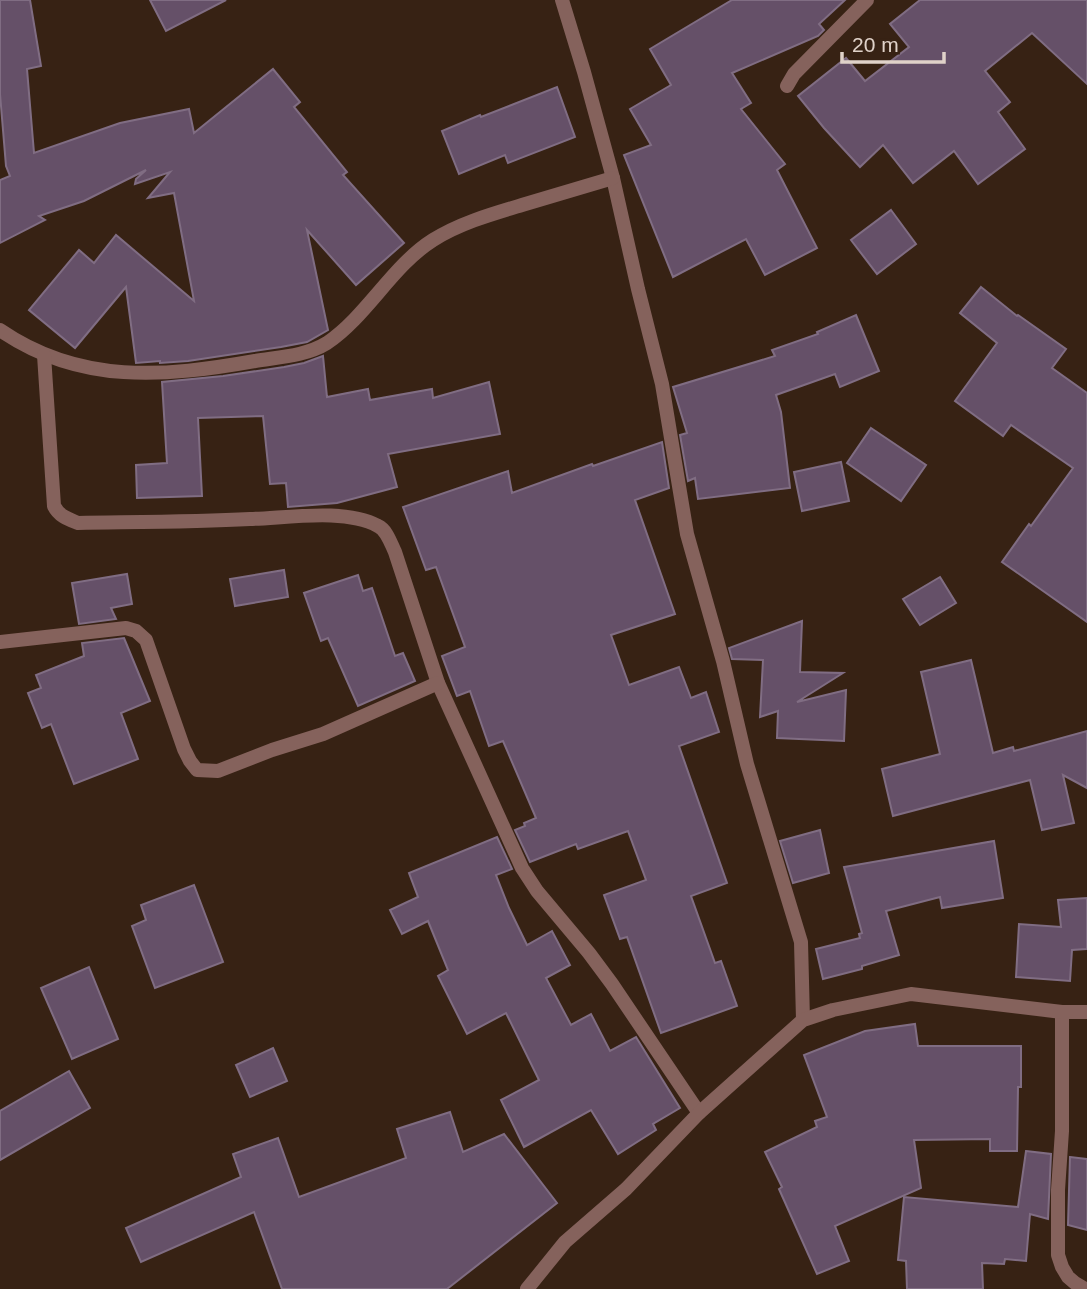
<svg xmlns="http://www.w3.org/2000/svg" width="1087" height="1289" viewBox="0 0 1087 1289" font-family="Arial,sans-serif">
<rect width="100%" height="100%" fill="#372214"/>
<g fill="#655068" stroke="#806d83" stroke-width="2">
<path d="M0 0H30L41 66 27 69 34 153 120 123 189 109 194 133 273 69 300 102 294 107 347 172 343 175 404 243 356 285 307 230 328 330 307 342 281 347 188 361 160 363V361L136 363 126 287 75 348 29 310 79 250 94 263 116 235 194 301 174 193 148 198 170 172 135 184 136 179 146 170 84 201 39 216 45 220 0 243V180L10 176 6 166 0 94Z"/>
<path d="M150 0H226L166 31Z"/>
<path d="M732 0H845L819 24 824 30 818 36 732 73 751 103 741 109 785 164 777 170 817 248 765 275 746 239 673 277 624 155 651 145 630 109 671 85 650 49Z"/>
<path d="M920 0H1087V84L1032 33 985 71 1010 102 998 112 1025 149 978 184 954 151 913 183 883 145 860 167 824 128 798 96 846 58 865 81 909 47 890 24Z"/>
<path d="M557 87 575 137 508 163 505 155 459 174 442 131 480 115 481 117Z"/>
<path d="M891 210 916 244 877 274 851 240Z"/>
<path d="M981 287 1017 316 1018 315 1066 349 1052 368 1087 393V622L1002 562 1029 524 1031 526 1073 468 1011 425 1003 436 955 401 997 343 960 313Z"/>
<path d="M856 315 879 371 840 387 835 374 776 395 781 412 790 488 698 499 695 478 688 481 680 435 687 433 673 387 775 356 772 350 818 334 817 332Z"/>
<path d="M323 356 327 397 368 389 370 400 432 389 433 398 489 382 500 434 388 454 397 487 337 503 288 507 286 483 270 484 263 416 198 418 202 496 137 498 136 465 167 463 162 382 223 376 284 367 304 363Z"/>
<path d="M871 428 926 465 901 501 847 463Z"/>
<path d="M662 442 669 488 635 500 675 614 611 635 629 685 679 667 691 698 706 692 719 732 679 746 727 883 691 896 715 963 721 961 737 1006 661 1033 627 937 620 939 604 895 646 880 628 831 578 849 576 844 530 862 515 830 525 826 524 823 536 818 503 741 489 746 470 691 457 696 442 656 465 647 436 567 426 570 403 507 508 471 512 493 592 464 593 466Z"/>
<path d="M841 462 849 501 802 511 794 472Z"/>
<path d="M284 570 288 597 235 606 230 579Z"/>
<path d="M127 574 132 604 111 608 116 619 79 624 72 583Z"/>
<path d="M358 575 363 591 372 588 395 656 403 653 415 681 358 706 328 638 321 641 304 593Z"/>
<path d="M940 577 956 603 920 625 903 599Z"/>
<path d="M802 621 800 672 843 673 797 702 846 690 844 741 777 738 778 711 760 717 763 660 732 659 729 648Z"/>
<path d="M124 638 150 701 121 713 138 759 74 784 51 724 42 728 28 693 41 688 36 675 84 656 82 643Z"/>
<path d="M971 660 993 753 1013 747 1014 751 1087 731V788L1063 775 1074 823 1042 830 1030 780 893 816 882 769 940 754 921 672Z"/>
<path d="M820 830 829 873 793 883 780 841Z"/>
<path d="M497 837 512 869 496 875 509 908 527 945 552 931 570 965 546 978 571 1025 591 1014 610 1051 636 1037 680 1108 653 1124 656 1130 618 1154 591 1110 524 1147 501 1100 539 1080 506 1013 467 1034 438 976 448 970 428 921 402 934 390 910 418 897 409 873Z"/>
<path d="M994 841 1003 898 942 908 940 897 886 911 899 955 862 966V969L823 979 816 949 860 938 859 934 862 933 844 867Z"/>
<path d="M194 885 223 962 155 988 132 926 146 920 141 905Z"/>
<path d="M1087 898V949L1072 950 1070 981 1016 977 1019 924 1061 927 1058 900Z"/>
<path d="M89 967 118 1039 72 1059 41 988Z"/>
<path d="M915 1024 918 1046H1021V1087H1018L1017 1151H990V1139L914 1140 921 1188 835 1226 849 1261 817 1274 779 1189 782 1187 765 1152 817 1127 815 1121 827 1117 804 1055 865 1031Z"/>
<path d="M273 1048 287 1081 250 1097 236 1065Z"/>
<path d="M69 1071 90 1108 0 1160V1111Z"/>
<path d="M450 1112 463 1152 504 1134 557 1203 447 1289H282L254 1212 141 1262 126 1228 241 1177 233 1154 278 1138 299 1197 406 1158 397 1129Z"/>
<path d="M1026 1151 1051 1154 1048 1219 1030 1214 1026 1261 1005 1259 1004 1264 982 1263 983 1289H907L906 1261 898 1260 904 1197 1018 1207Z"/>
<path d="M1070 1157 1087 1159V1230L1068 1225Z"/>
</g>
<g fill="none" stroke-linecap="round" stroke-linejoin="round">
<g stroke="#85625c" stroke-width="14">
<path d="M562 0 584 72 613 178 638 289 662 384 687 534 723 661 747 764 801 942 803 1020"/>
<path d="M787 86 794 74 867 0"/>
<path d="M0 330C80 385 165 377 255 361 279 357 306 356 327 343 367 316 392 266 433 240 460 223 492 214 522 205 552 196 583 187 613 178"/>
<path d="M44 355 54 506C59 516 68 519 78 523 135 522 193 522 250 519 287 518 345 508 378 526 387 530 391 544 395 552L438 683 522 868 537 891 589 953 612 984 699 1113"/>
<path d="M0 642 126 628 136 631 146 640 184 749 190 761 197 770 218 771 272 750 323 734 438 683"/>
<path d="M1062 1012V1131L1058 1190V1255L1062 1267 1068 1277 1075 1283 1085 1289"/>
<path d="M527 1289 565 1242 626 1189 699 1113 803 1020 833 1010 911 994 1062 1012H1087"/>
</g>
</g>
<path d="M842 52v10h102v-10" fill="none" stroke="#e0d2c9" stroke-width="3.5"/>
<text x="852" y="52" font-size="21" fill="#e0d2c9" stroke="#372214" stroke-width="5" paint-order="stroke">20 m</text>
</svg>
